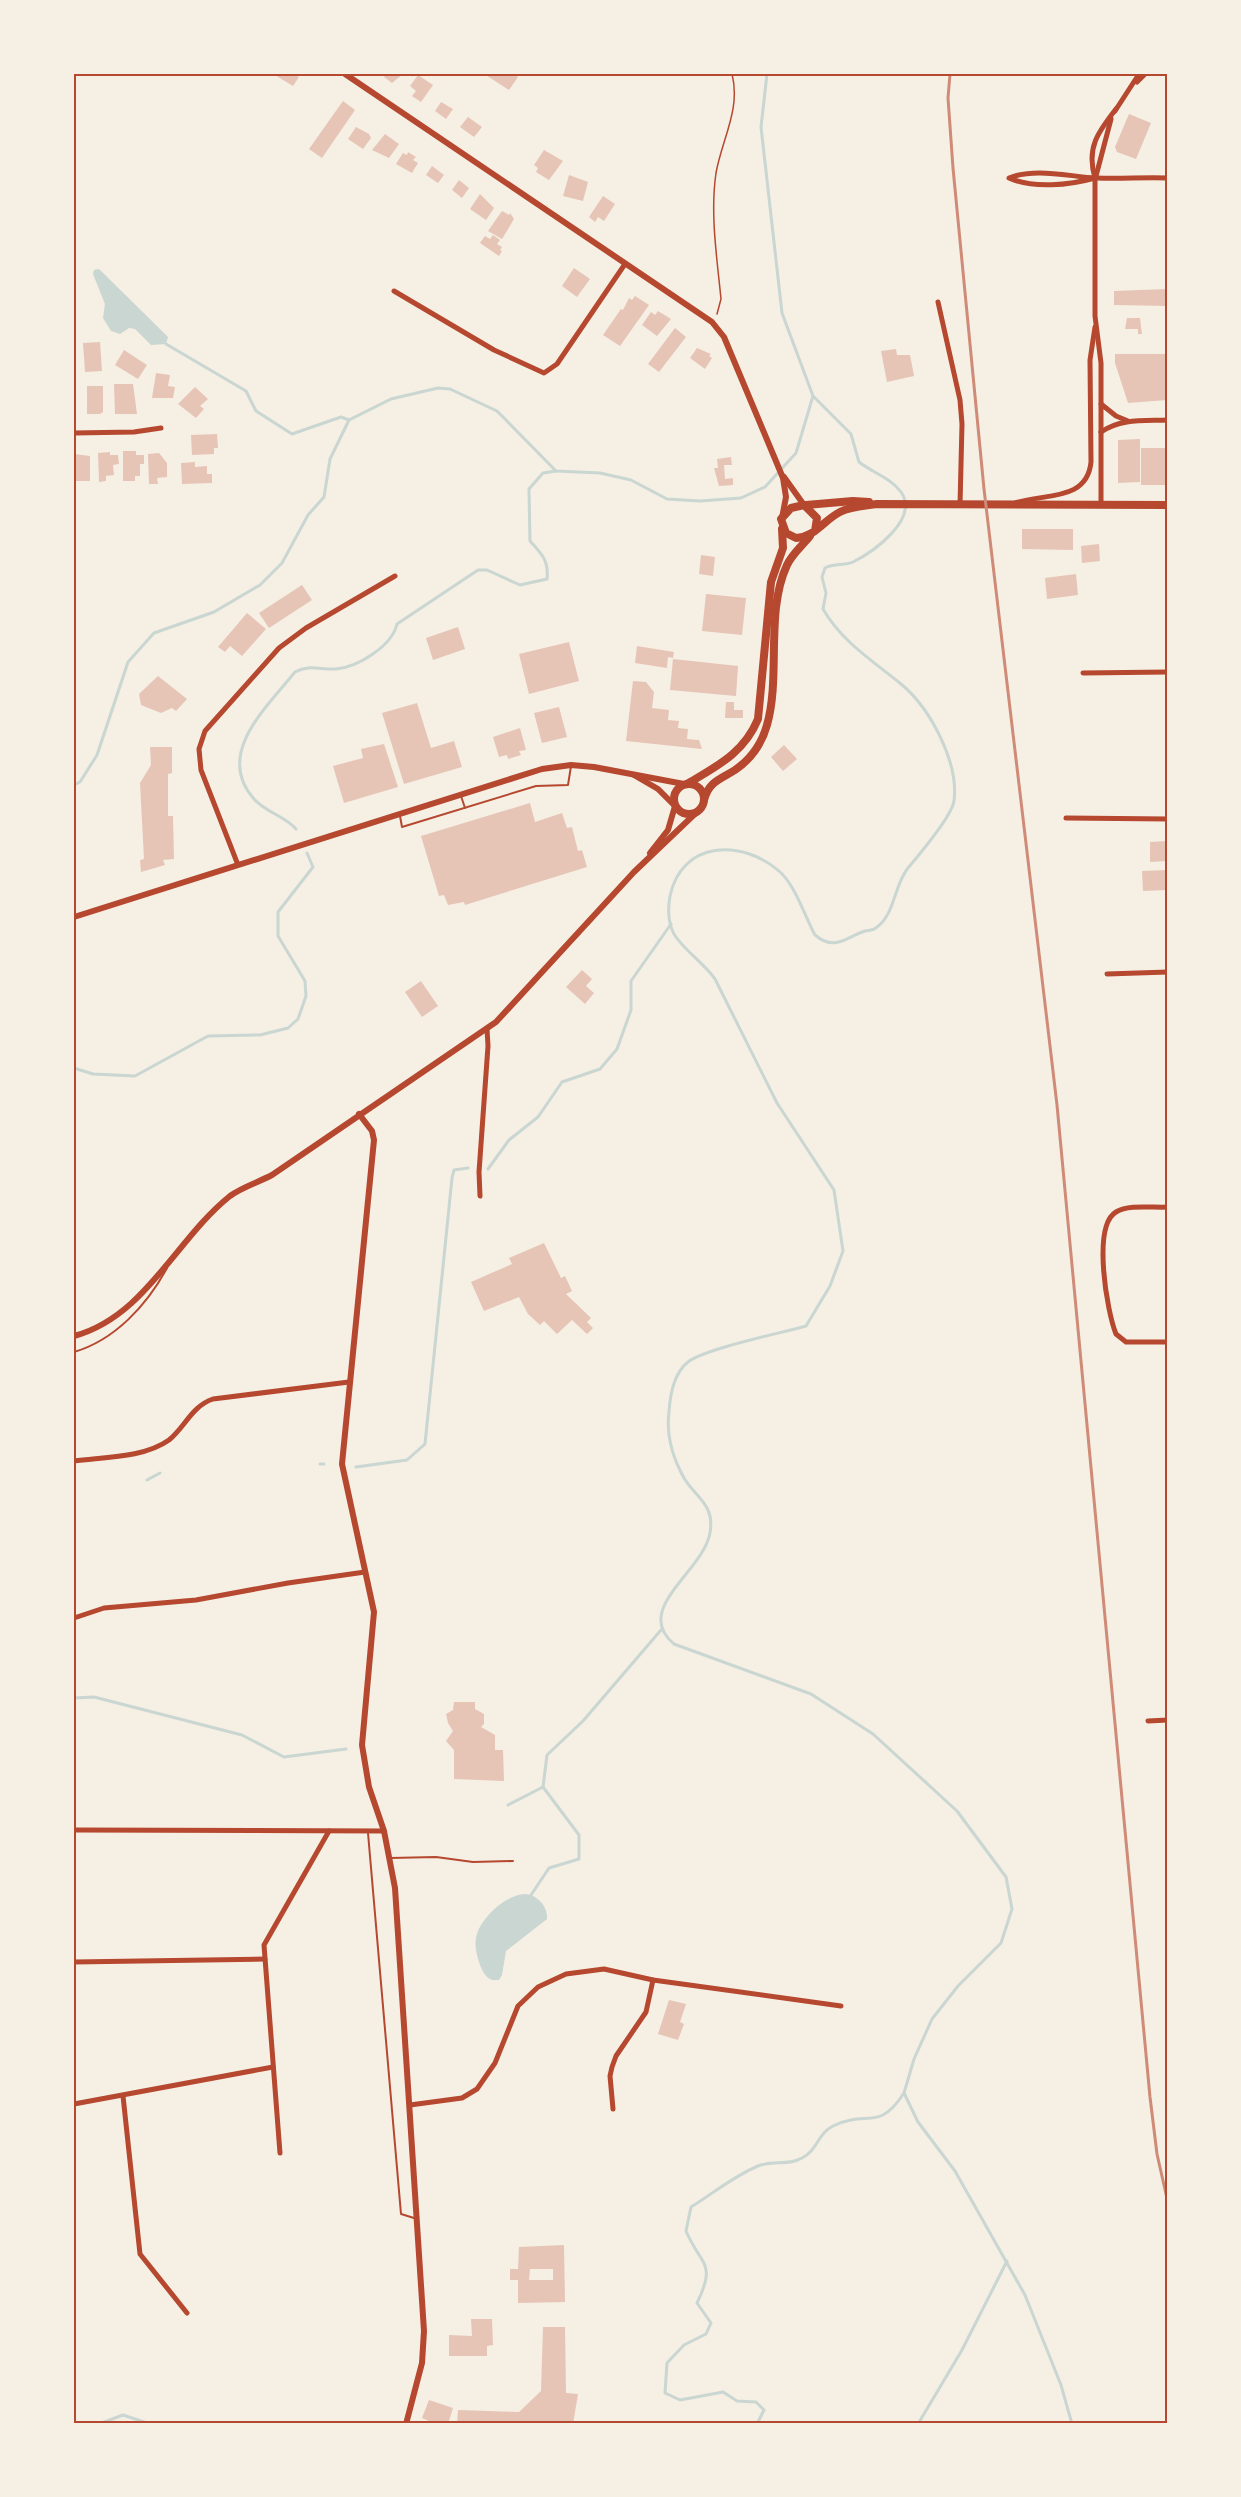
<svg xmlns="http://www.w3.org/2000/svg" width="1241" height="2497" viewBox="0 0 1241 2497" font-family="'Fira Sans Condensed',sans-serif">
<rect width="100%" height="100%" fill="#f6efe4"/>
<g fill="#c9d6d2">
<path d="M99 269 163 332 168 337 166 344 151 345 135 329 129 328 120 334 111 331 103 318 105 304 93 274 94 270Z"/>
<path d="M525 1894C537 1895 548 1906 547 1919L506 1951 502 1975 499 1980H492C484 1976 482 1970 479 1962 476 1953 474 1943 477 1934 483 1916 506 1895 525 1894Z"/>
</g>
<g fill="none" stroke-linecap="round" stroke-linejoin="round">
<g stroke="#c9d6d2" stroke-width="3">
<path d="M767 74 761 127 782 313 813 396 851 434 859 462C873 473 891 478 901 492 920 519 873 552 853 562 844 566 834 563 825 568L822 577 826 593 823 609C842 642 873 661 901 684 930 708 959 762 954 801 952 816 919 855 908 868 894 885 895 914 877 927 873 931 870 930 865 931 846 937 835 952 815 935 804 915 796 886 779 871 742 839 682 840 670 896 668 907 668 921 673 932 679 946 704 963 715 979L777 1103 834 1190 843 1251 830 1286 806 1326C781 1333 704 1349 688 1362 674 1373 670 1395 669 1412 666 1435 673 1458 684 1478 696 1498 715 1504 710 1533 703 1572 632 1609 674 1644L811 1694 873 1734 957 1811 1006 1877 1012 1909 1001 1943 958 1986 932 2019 914 2059 904 2093 918 2122 955 2171 1025 2295 1061 2385 1072 2424"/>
<path d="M166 344 246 391 256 411 292 434 341 417 349 420"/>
<path d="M74 785 80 782 97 755 128 662 154 633 214 612 260 585 282 563 308 515 324 497 330 459 349 420 391 399 438 388 450 389 497 411 556 471 600 473 631 480 667 499 700 501 741 498 765 487 796 453 813 396"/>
<path d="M296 829C285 816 265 812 254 799 214 754 267 707 295 672 310 664 320 670 336 669 358 667 392 646 397 624L478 570H487L520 585 547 579C549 561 542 554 530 541L529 489 543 473 556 471"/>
<path d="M74 1068 93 1074 135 1076 208 1036 260 1035 288 1028 298 1019 306 996 305 981 278 936V912L313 867 307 853"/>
<path d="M488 1169 509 1140 538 1117 562 1082 600 1069 617 1049 631 1010V981L671 924"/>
<path d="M320 1464H324"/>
<path d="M356 1467 407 1460 425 1444 452 1178 454 1170 468 1168"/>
<path d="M147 1480 160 1473"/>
<path d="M74 1698 94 1697 242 1735 284 1757 346 1749"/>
<path d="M508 1805 543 1787"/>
<path d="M531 1895 549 1868 579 1859V1835L543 1787 547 1755 583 1721 661 1630"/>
<path d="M99 2424 123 2415 150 2424"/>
<path d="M757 2424 764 2410 756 2402 737 2401 723 2392 680 2400 665 2393 667 2363 684 2345 706 2334 711 2323 697 2303C717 2262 701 2266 686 2231L691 2207C712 2194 734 2176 758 2166 772 2160 789 2166 802 2158 817 2151 818 2133 833 2126 868 2109 878 2133 904 2093"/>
<path d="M918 2424 962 2350 1007 2261"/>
</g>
</g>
<g fill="#e6c5b7" fill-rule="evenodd">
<path d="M273 74H293L299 77 293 86Z"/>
<path d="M386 74H403L392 83 384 77Z"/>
<path d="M484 74H514L518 77 509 90Z"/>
<path d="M418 75 433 85 421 102 412 96 416 91 410 86Z"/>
<path d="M343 101 355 110 322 158 309 149Z"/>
<path d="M441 102 453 109 446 119 435 111Z"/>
<path d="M1129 114 1151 123 1136 159 1117 152 1115 147Z"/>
<path d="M468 117 482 127 474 137 460 127Z"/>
<path d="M356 127 369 134 371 138 363 149 348 139Z"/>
<path d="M385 134 399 144 389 158 372 150Z"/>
<path d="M544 150 563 161 549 180 536 172 538 168 534 165Z"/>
<path d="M408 152 416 157 413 160 418 163 412 173 396 164 403 153 407 155Z"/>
<path d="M432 166 444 175 438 183 426 175Z"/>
<path d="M569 175 588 182 583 201 563 196Z"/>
<path d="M459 180 469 188 462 198 452 190Z"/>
<path d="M480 194 494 208 486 220 470 209Z"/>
<path d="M603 196 615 204 604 221 598 217 595 222 589 217Z"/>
<path d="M502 211 509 215 510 213 514 219 502 239 488 231Z"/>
<path d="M493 235 500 240 497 244 502 247 500 250 502 251 499 256 480 243 485 236 490 239Z"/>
<path d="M574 268 590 279 577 297 562 286Z"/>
<path d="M1167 289V306L1114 305V291Z"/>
<path d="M635 296 649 305 620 346 603 335 621 309 623 310 629 298 632 300Z"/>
<path d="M658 311 671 319 657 336 642 325 651 312 655 315Z"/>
<path d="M1127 318H1140L1142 334H1138V329H1125Z"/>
<path d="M675 328 686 337 659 372 648 364Z"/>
<path d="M100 342 102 371 85 372 83 343Z"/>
<path d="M697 348 711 354 709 356 712 358 705 369 690 358Z"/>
<path d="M896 349 897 355H910L914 376 887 382 881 351Z"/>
<path d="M124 350 147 365 138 379 115 365Z"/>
<path d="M1115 354H1166L1167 400 1128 403 1115 363Z"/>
<path d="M156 373 170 375 168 386 175 387 173 398H152Z"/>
<path d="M114 384H133L137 414H115Z"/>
<path d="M87 386H103V412L100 414H87Z"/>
<path d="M195 387 208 399 200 406 204 409 196 418 178 404Z"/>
<path d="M217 434 218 448H214V454L192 455 191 435Z"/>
<path d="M1140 439V482L1118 483V440Z"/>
<rect x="1141" y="448" width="26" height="37"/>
<path d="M123 451H136V455H144V464H140V476H135V481H123Z"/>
<path d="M110 452V455H118L119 464 113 465 114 475 106 476V481L99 482 98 453Z"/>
<path d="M159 453 167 463V477L157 478 158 484H149L148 454Z"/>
<path d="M74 454 90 456V481H74Z"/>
<path d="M731 457 732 465H724L725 479 733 478V485L719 486 714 468H718L717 459Z"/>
<path d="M195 462V467L207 466V474H212V483L182 484 181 463Z"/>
<path d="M1022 529H1073V550L1022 549Z"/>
<path d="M1099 544 1100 561 1082 563 1081 546Z"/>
<path d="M701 555 715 557 713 576 699 574Z"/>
<path d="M1076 574 1078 595 1047 599 1045 578Z"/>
<path d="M302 585 312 600 269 628 259 613Z"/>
<path d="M706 594 746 598 742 635 702 631Z"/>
<path d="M247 613 266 629 242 656 230 646 225 652 218 647Z"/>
<path d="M458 627 465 649 433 660 426 638Z"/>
<path d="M569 642 579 681 529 694 519 654Z"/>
<path d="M637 646 674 652 673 658 668 657 667 668 635 663Z"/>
<path d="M673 659 738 666 736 696 670 690Z"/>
<path d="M158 676 187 699 176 711 172 708 161 713 141 705 139 694Z"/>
<path d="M633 681 646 682 654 692 652 708 669 710 668 720 679 721 678 728 688 729 687 739 699 740 702 749 626 741Z"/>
<path d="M726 702H734V710H743V718H725Z"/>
<path d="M417 703 431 748 454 741 462 767 404 784 382 713Z"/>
<path d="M559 707 567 737 542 743 534 713Z"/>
<path d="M520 728 526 750 519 751 521 755 508 759 507 755 499 757 493 737Z"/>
<path d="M384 744 398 787 344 803 333 766 363 758 361 749Z"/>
<path d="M784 745 797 759 783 771 771 757Z"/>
<path d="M150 747H172V773L168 774V816H173L174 859 163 860 165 865 141 872 140 860 144 859 140 783 151 765Z"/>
<path d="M530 803 535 822 562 813 567 828 572 827 578 851 582 850 587 867 465 905 464 902 448 905 444 895 439 896 421 836Z"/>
<path d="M1167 841V861L1150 862V842Z"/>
<path d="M1167 870V890L1143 891 1142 871Z"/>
<path d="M582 970 592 979 586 986 594 993 585 1004 566 987Z"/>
<path d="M421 981 438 1006 422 1017 405 992Z"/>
<path d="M544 1243 561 1278 565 1276 572 1291 566 1294 591 1318 587 1322 593 1328 587 1334 572 1320 557 1334 544 1321 540 1325 528 1314 519 1297 484 1311 471 1282 512 1264 509 1258Z"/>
<path d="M454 1702H475V1709L484 1714V1724L481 1727 495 1735V1750H503L504 1781 454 1779V1750L446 1741 453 1731 448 1723 446 1714 453 1710Z"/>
<path d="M669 2000 686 2004 680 2022 684 2024 678 2040 658 2034Z"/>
<path d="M564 2245 565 2302 518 2303V2280H510V2269H518L519 2247ZM530 2269H553V2280H529Z"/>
<path d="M471 2319H492L493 2345 487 2346V2356H449V2335L472 2336Z"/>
<path d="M543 2327H565L566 2393 578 2394 573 2424H457L458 2410 519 2412 541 2391Z"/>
<path d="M429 2400 453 2408 448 2424H428L429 2421 422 2418Z"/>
</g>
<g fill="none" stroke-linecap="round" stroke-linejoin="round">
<path stroke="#b5482f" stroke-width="1.5" d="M717 314 721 299C717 258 710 214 716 173 722 139 741 109 732 74"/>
<g stroke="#b5482f" stroke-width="2">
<path d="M461 796 465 808"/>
<path d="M400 816 402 827 536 786 568 785 571 766"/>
<path d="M74 1352C115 1340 147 1305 167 1268"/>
<path d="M368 1833 401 2214 414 2218"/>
<path d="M390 1858 436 1857 473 1862 513 1861"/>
</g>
<g stroke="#b5482f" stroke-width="5">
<path d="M1137 82 1145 74"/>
<path d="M1115 111 1139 74"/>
<path d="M1096 176 1111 119"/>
<path d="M1095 178C1070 185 1033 189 1009 178 1036 167 1070 177 1097 178 1121 179 1144 177 1168 178"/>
<path d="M394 291 494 350 544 373 557 364 625 264"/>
<path d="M938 302 960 400 962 424 960 505"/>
<path d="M1101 404 1116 416 1128 421"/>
<path d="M1101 432C1121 418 1145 421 1168 420"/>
<path d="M74 433 134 432 161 428"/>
<path d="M1015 503C1044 493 1087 502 1091 462L1090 360 1095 327"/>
<path d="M1101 505V363L1095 316V178C1086 148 1098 132 1116 109"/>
<path d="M1083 673 1168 672"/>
<path d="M1066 818 1168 819"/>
<path d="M238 865 201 770 199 749 205 731 279 648 306 628 395 576"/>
<path d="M1107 974 1168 972"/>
<path d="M480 1196 479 1172 488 1046 487 1029"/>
<path d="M1168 1207C1153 1208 1129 1204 1116 1212 1092 1226 1107 1312 1116 1334L1126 1342H1168"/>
<path d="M74 1461C103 1457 144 1458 169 1440 185 1427 192 1406 213 1399L349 1382"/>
<path d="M74 1618 104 1608 196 1600 288 1583 365 1572"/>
<path d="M1148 1721 1168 1720"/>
<path d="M74 1830 384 1831"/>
<path d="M74 1962 265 1959"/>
<path d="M123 2096 140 2254 187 2313"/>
<path d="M74 2104 273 2067"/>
<path d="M410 2105 462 2098 477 2089 495 2063 518 2006 538 1987 566 1974 604 1969 653 1980 841 2006"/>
<path d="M613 2109 610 2076 612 2067 616 2056 646 2012 653 1980"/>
<path d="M280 2153 264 1945 329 1831"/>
</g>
<g stroke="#b5482f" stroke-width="6">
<path d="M345 74 712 322 724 337 783 478 786 497 782 518"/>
<path d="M784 477 804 505"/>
<path d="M634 775 658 789 674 805"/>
<path d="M650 853 668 830 675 806"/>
<path d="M74 917 542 769 571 765 594 767 684 784"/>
<path d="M359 1114 372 1131 374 1140 342 1464 374 1612 362 1745 369 1787 384 1831 395 1888 424 2331 422 2363 406 2424"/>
<path d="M74 1336C145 1317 176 1239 230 1196 242 1187 259 1182 272 1175L496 1022 634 872 699 810"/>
</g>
<g stroke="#b5482f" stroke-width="8">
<path d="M806 505 853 501 869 502"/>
<path d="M815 531 817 518 804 505 791 508 781 519 786 533 796 538C815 537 824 520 840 512 851 506 864 506 877 504L1168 505"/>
<circle cx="689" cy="799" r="15"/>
<path d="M687 784C717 766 744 753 758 719L771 582 783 548 782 529"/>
<path d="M704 800C709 781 721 779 735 770 751 759 762 743 767 725 781 676 765 612 787 565 792 554 802 546 810 536"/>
</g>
<path stroke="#cf8b77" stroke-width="3" d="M950 74 948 98 953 168 984 489 1057 1105 1150 2097 1157 2154 1168 2203"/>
</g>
<rect width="1241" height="2497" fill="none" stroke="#f6efe4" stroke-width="150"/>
<rect x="75" y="75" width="1091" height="2347" fill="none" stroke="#b5482f" stroke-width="2"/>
</svg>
